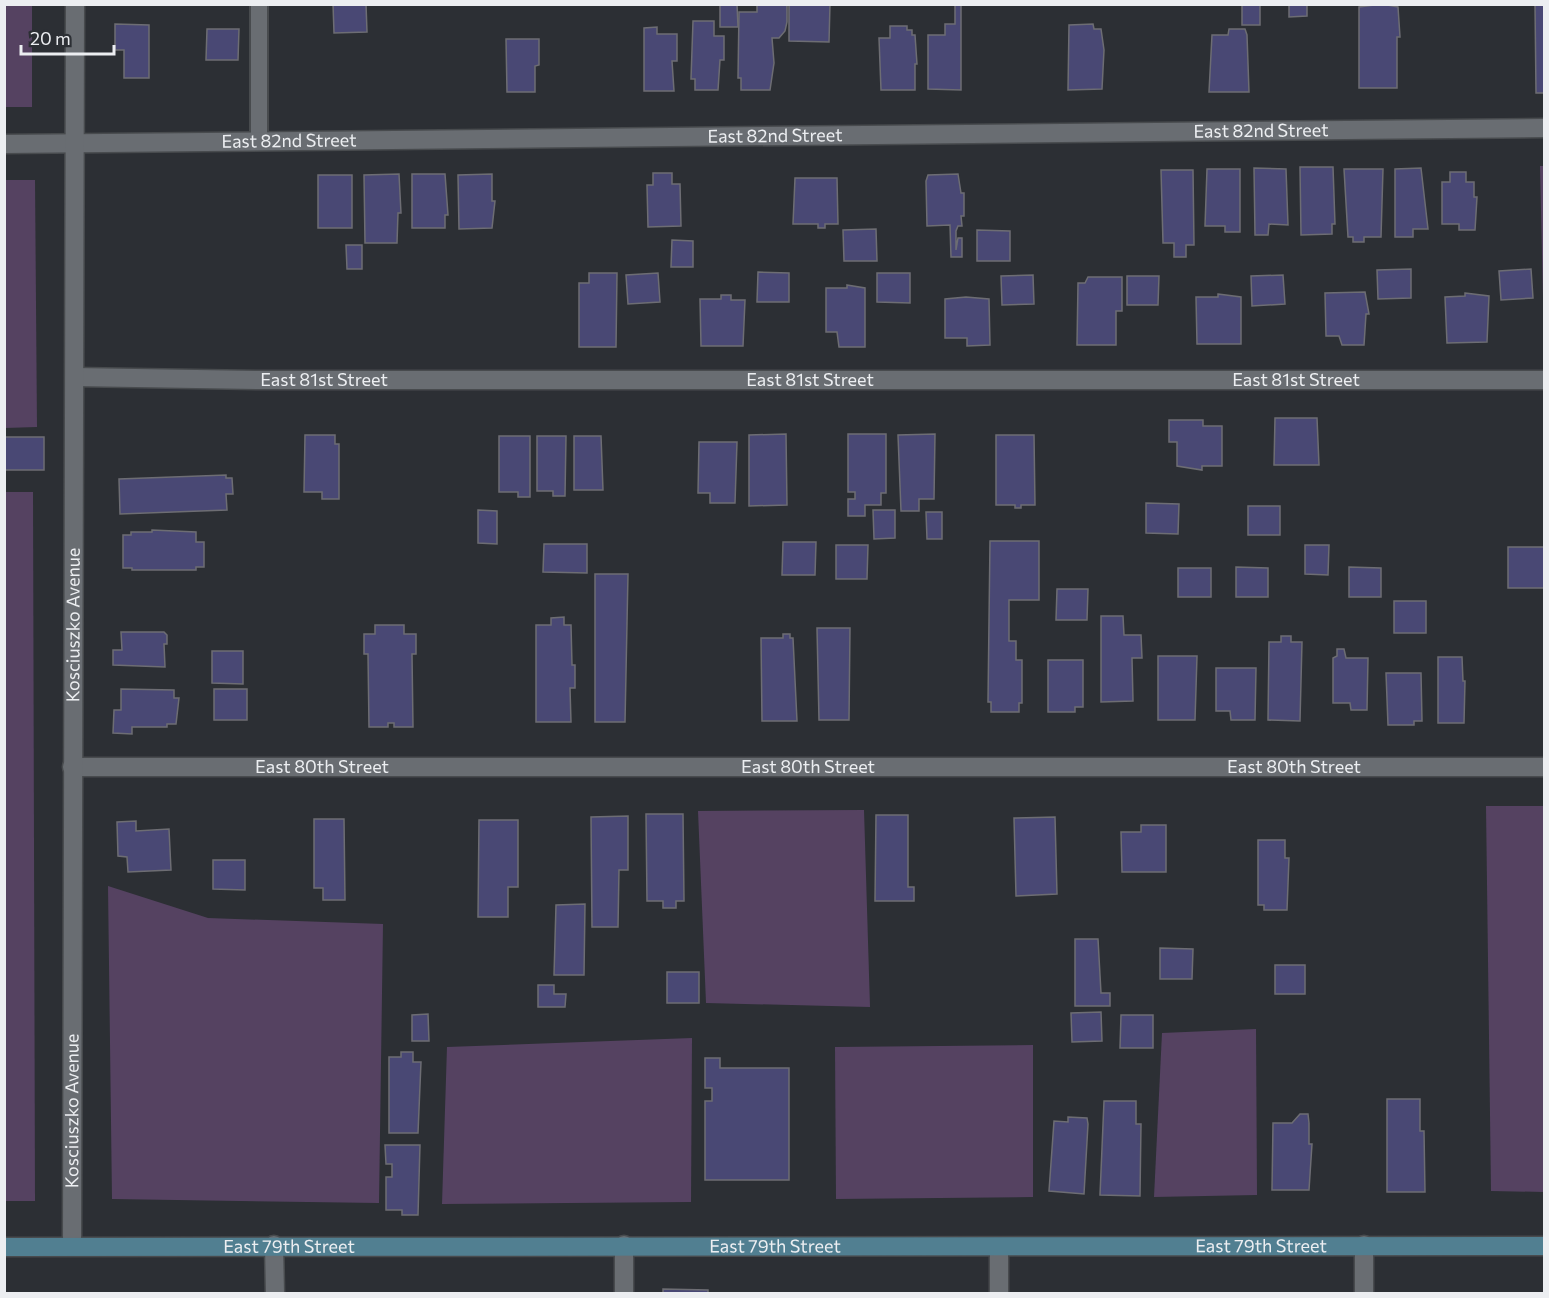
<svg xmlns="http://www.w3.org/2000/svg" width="1549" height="1298" viewBox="0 0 1549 1298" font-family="Commissioner,sans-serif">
<rect width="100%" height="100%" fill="#2c2f34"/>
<g fill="#554261">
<path d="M5 4 32 5V107H5Z"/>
<path d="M1540 166H1544V343Z"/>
<path d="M5 180H35L37 427 5 428Z"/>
<path d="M5 492H33L35 1201H4Z"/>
<path d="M1486 806H1544V1192L1491 1191Z"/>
<path d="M864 810 870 1007 706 1003 698 811Z"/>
<path d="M108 886 208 918 383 924 379 1203 112 1199Z"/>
<path d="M1256 1029 1257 1195 1154 1197 1162 1033Z"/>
<path d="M692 1038 691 1202 442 1204 447 1047Z"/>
<path d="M1033 1045V1197L836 1199 835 1047Z"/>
</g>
<g fill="#494874" stroke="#6d6d73" stroke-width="1.5">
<path d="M333 4H366L367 32 334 33Z"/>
<path d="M720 4H737L738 27H720Z"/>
<path d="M757 4H787V22L785 31 779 38H772L774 63 770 90H741V78H738L739 12H757Z"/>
<path d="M789 4H830L829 42 789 41Z"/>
<path d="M955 4H961V90L928 89V35H945V24H955Z"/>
<rect x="1242" y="4" width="18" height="21"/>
<path d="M1289 4H1307V16L1289 17Z"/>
<path d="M1382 4 1398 7 1400 37H1397V88H1359V7Z"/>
<path d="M1535 4H1544V93H1536Z"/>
<path d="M693 21H714V36H724V60H720L718 90H695V79H691Z"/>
<path d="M115 24 149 25V78H124V50H115Z"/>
<path d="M1093 24 1094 29H1101L1104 50 1102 89 1068 90 1069 25Z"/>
<path d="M890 26H907V30H912V35H915L917 64H915V90H881L879 38H890Z"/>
<path d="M657 27V34H677V61H672L674 91H644V28Z"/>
<path d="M207 29H239L238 60H206Z"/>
<path d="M1229 29H1245L1247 35 1249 92H1209L1212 35H1228Z"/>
<path d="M506 39H539V65L535 66V92H507Z"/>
<path d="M1300 167H1333L1335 224H1332V234L1301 235Z"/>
<path d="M1254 168 1286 169 1288 225 1269 224 1268 235H1255Z"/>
<path d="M1421 168 1428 229H1413V237H1395V169Z"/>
<path d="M1207 169H1240V232H1225V226H1205Z"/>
<path d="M1344 169H1383L1381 237H1364V242H1353V237H1348Z"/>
<path d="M1161 170H1193L1194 245H1186V257H1174V243H1163Z"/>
<path d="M1450 172H1466V182H1474V197H1477L1475 230H1459V224H1442V182H1450Z"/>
<path d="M653 173H672V184H680L681 226 648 227 647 185H653Z"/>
<path d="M399 174 401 213H398L397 243H365L364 175Z"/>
<path d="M412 174H445L448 215H445V228H412Z"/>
<path d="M492 174V201H495L492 228 459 229 458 175Z"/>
<path d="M958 174 961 193H964V216H961L962 226H958L956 231V250L958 238H962V257H951L950 225 927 226 926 181 928 175Z"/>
<rect x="318" y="175" width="34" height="53"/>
<path d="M795 178H837L838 224H825V228H818V224H793Z"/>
<path d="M876 229 877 261H844L843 230Z"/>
<path d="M977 230 1010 231V261H977Z"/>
<path d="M672 240 693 241V267H671Z"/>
<path d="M346 245H362V269H347Z"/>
<path d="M1411 269V298L1378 299 1377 270Z"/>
<path d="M1531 269 1533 298 1501 300 1499 271Z"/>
<path d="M758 272 789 273V302H757Z"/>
<path d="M589 273H617L616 347H579V283H589Z"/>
<path d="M658 273 660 302 628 304 626 275Z"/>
<path d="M877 273H910V303L877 302Z"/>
<path d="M1033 275 1034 304 1002 305 1001 276Z"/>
<path d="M1283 275 1285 304 1252 306 1251 276Z"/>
<path d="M1127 276H1159L1158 305H1127Z"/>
<path d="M1088 277H1122V311H1116V345H1077L1078 283H1085Z"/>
<path d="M847 285 865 288V347H839L837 332H826V288H847Z"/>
<path d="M1365 292 1369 314H1366L1364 345H1342L1339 336H1326L1325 293Z"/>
<path d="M1465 293 1489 296 1487 342 1447 343 1445 297 1465 296Z"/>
<path d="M1218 294 1241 297V344H1197L1196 297H1218Z"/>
<path d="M721 295H731V300H745L743 346H701L700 299H721Z"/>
<path d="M966 297 989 299 990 345 967 346V338H945V299Z"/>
<path d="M1275 418H1317L1319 465H1274Z"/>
<path d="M1169 420H1203V426H1222V466H1202V470L1177 466V442H1169Z"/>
<path d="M786 434 787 505 749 506V435Z"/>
<path d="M848 434H886V493H881V505H865V516H848V499H855V492H848Z"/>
<path d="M935 434 934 499H919V511H901L898 435Z"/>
<path d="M305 435H335V444H339V499H322V492H304Z"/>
<path d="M996 435H1034L1035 505H1021V508H1015V505H996Z"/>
<path d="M499 436H530V497H518V492H499Z"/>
<path d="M537 436H566L565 496H553V491H537Z"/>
<path d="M574 436H601L603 490H574Z"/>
<rect x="4" y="437" width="40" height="33"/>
<path d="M699 442H737L735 503H710V493H698Z"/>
<path d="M226 475V478H232L233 494H226L227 510 120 514 119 479Z"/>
<path d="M1146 503 1179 504 1178 534 1146 533Z"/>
<rect x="1248" y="506" width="32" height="29"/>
<path d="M478 510 497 511V544L478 543Z"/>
<path d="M873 510H895V538L874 539Z"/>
<path d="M926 512H942V539H927Z"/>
<path d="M152 530 196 532V542H204V567H196V570H132V568H123V535H131V532H152Z"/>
<path d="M990 541H1039V600H1009V641H1016V660H1022V703H1019V712H991V702H988Z"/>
<path d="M783 542H816L815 575H782Z"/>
<path d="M544 544H587V573L543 572Z"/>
<path d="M836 545H868L867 579H836Z"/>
<path d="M1305 545H1329L1328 575 1305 574Z"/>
<rect x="1508" y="547" width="36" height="41"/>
<path d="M1236 567 1268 568V597H1236Z"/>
<path d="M1349 567 1381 568V597H1349Z"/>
<rect x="1178" y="568" width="33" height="29"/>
<path d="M595 574H628L625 722H595Z"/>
<path d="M1057 589H1088L1087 620H1056Z"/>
<rect x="1394" y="601" width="32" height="32"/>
<path d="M1101 616H1123L1124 635H1141L1142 658H1132L1133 701 1101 702Z"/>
<path d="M564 617V625H571L572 665H575V688H570L571 722H536V625H551V618Z"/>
<path d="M375 625H404V634H416V654H412L413 727H394V723H388V727H369L368 654H364V634H375Z"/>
<path d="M817 628H850L849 720H819Z"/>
<path d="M121 632H164L167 635V644H164L165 667 113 665V650H122Z"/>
<path d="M783 634H790V638H793L797 721H762L761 638H783Z"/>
<path d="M1281 636H1291V642H1302L1300 721 1268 720 1269 642H1281Z"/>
<path d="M1337 649H1344L1346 658H1368L1367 710H1351L1350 703H1333V658L1337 656Z"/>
<path d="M212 651H243V684L212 683Z"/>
<path d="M1158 656H1197L1195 720H1158Z"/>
<path d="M1438 657H1462L1463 681H1465L1464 723H1438Z"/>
<path d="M1048 660H1083V707H1075V712H1048Z"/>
<path d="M1216 668H1256L1255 720H1231L1230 711H1216Z"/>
<path d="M1386 673H1421L1422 721H1414V725H1388Z"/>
<path d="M121 689 174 690V698H179L176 724H167V727H132V734L113 733 114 710H121Z"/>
<rect x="214" y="689" width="33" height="31"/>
<path d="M646 814H683L684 901H676V908H663V901H647Z"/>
<path d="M876 815H908V887H914V901H875Z"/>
<path d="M628 816V870H619L618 927H592L591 817Z"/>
<path d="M1055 817 1057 894 1016 896 1014 818Z"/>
<path d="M314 819H344L345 900H323V888H314Z"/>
<path d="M479 820H518V887H508V917H478Z"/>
<path d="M136 821V831L169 829 171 870 128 872 127 857 118 856 117 822Z"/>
<path d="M1141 825H1166V872H1122L1121 832H1141Z"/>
<path d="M1258 840H1285V858H1289L1287 910H1264V905H1258Z"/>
<path d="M213 860H245V890L213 889Z"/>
<path d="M585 904 584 975H554L556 905Z"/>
<path d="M1075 939H1098L1101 993H1110V1006H1075Z"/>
<path d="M1160 948 1193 949 1192 979H1160Z"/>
<rect x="1275" y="965" width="30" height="29"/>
<rect x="667" y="972" width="32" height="31"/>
<path d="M538 985H554V994H566L565 1007H538Z"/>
<path d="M1101 1012 1102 1041 1072 1042 1071 1013Z"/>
<path d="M428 1014 429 1041H412V1015Z"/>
<path d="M1121 1015H1153V1048H1120Z"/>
<path d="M401 1052H413V1062H421L418 1133H389V1057H401Z"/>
<path d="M705 1058H720V1068H789V1180H705V1101H712V1088H705Z"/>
<path d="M1387 1099H1420V1131H1424L1425 1192H1387Z"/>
<path d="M1104 1101H1136V1124H1141L1140 1196 1100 1195Z"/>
<path d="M1300 1114H1308L1309 1123V1144H1312L1309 1190H1272L1273 1123H1292Z"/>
<path d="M1068 1117 1087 1118 1088 1124 1084 1194 1049 1191 1054 1121 1068 1122Z"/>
<path d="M385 1145H420L418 1215H402V1210H386V1177H392V1164H386Z"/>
<path d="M663 1289 708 1290V1294H663Z"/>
</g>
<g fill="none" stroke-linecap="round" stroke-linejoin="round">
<g stroke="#484b4e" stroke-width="20">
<path id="service" d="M259 4V141"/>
</g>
<g stroke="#484b4e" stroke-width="21">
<g id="minor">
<path id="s1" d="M4 144 1544 128"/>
<path id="s2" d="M75 377 259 380H1544"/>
<path id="s3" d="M72 767H1544"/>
<path id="s4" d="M72 1245 75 4"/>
<path d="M274 1245 275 1294"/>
<path d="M1364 1245V1294"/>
<path d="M624 1294V1245"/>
<path d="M999 1294V1247"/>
</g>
</g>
<g stroke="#484b4e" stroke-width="21">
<g id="secondary">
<path id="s5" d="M4 1247 1544 1246"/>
</g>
</g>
<use href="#service" stroke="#696d72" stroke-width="16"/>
<use href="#minor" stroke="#696d72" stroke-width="18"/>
<use href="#secondary" stroke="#517f91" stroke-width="18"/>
</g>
<g text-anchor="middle" stroke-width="6" stroke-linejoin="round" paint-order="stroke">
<g font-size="18" fill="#eceef1" stroke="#2c2f34">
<text dy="6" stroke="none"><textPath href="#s1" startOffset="1257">East 82nd Street</textPath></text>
<text dy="6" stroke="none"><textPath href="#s1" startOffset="771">East 82nd Street</textPath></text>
<text dy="6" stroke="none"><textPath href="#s1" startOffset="285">East 82nd Street</textPath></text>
<text dy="6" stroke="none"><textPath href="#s2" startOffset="249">East 81st Street</textPath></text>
<text dy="6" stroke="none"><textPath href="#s2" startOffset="735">East 81st Street</textPath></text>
<text dy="6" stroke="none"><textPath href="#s2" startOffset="1221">East 81st Street</textPath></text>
<text dy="6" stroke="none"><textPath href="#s4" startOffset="620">Kosciuszko Avenue</textPath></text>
<text dy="6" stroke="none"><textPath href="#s3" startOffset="250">East 80th Street</textPath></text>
<text dy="6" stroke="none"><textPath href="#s3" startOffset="736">East 80th Street</textPath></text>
<text dy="6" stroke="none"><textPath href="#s3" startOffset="1222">East 80th Street</textPath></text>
<text dy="6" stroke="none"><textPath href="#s4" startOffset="134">Kosciuszko Avenue</textPath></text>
<text dy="6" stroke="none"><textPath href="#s5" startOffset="285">East 79th Street</textPath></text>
<text dy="6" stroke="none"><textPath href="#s5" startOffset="771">East 79th Street</textPath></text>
<text dy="6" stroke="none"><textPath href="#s5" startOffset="1257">East 79th Street</textPath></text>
</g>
</g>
<rect width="1549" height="1298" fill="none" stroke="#eceef1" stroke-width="12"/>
<path d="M21 45v9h93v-9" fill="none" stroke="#eceef1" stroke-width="3"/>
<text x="30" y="45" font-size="18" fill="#eceef1" stroke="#2c2f34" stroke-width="4.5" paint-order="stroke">20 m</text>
</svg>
